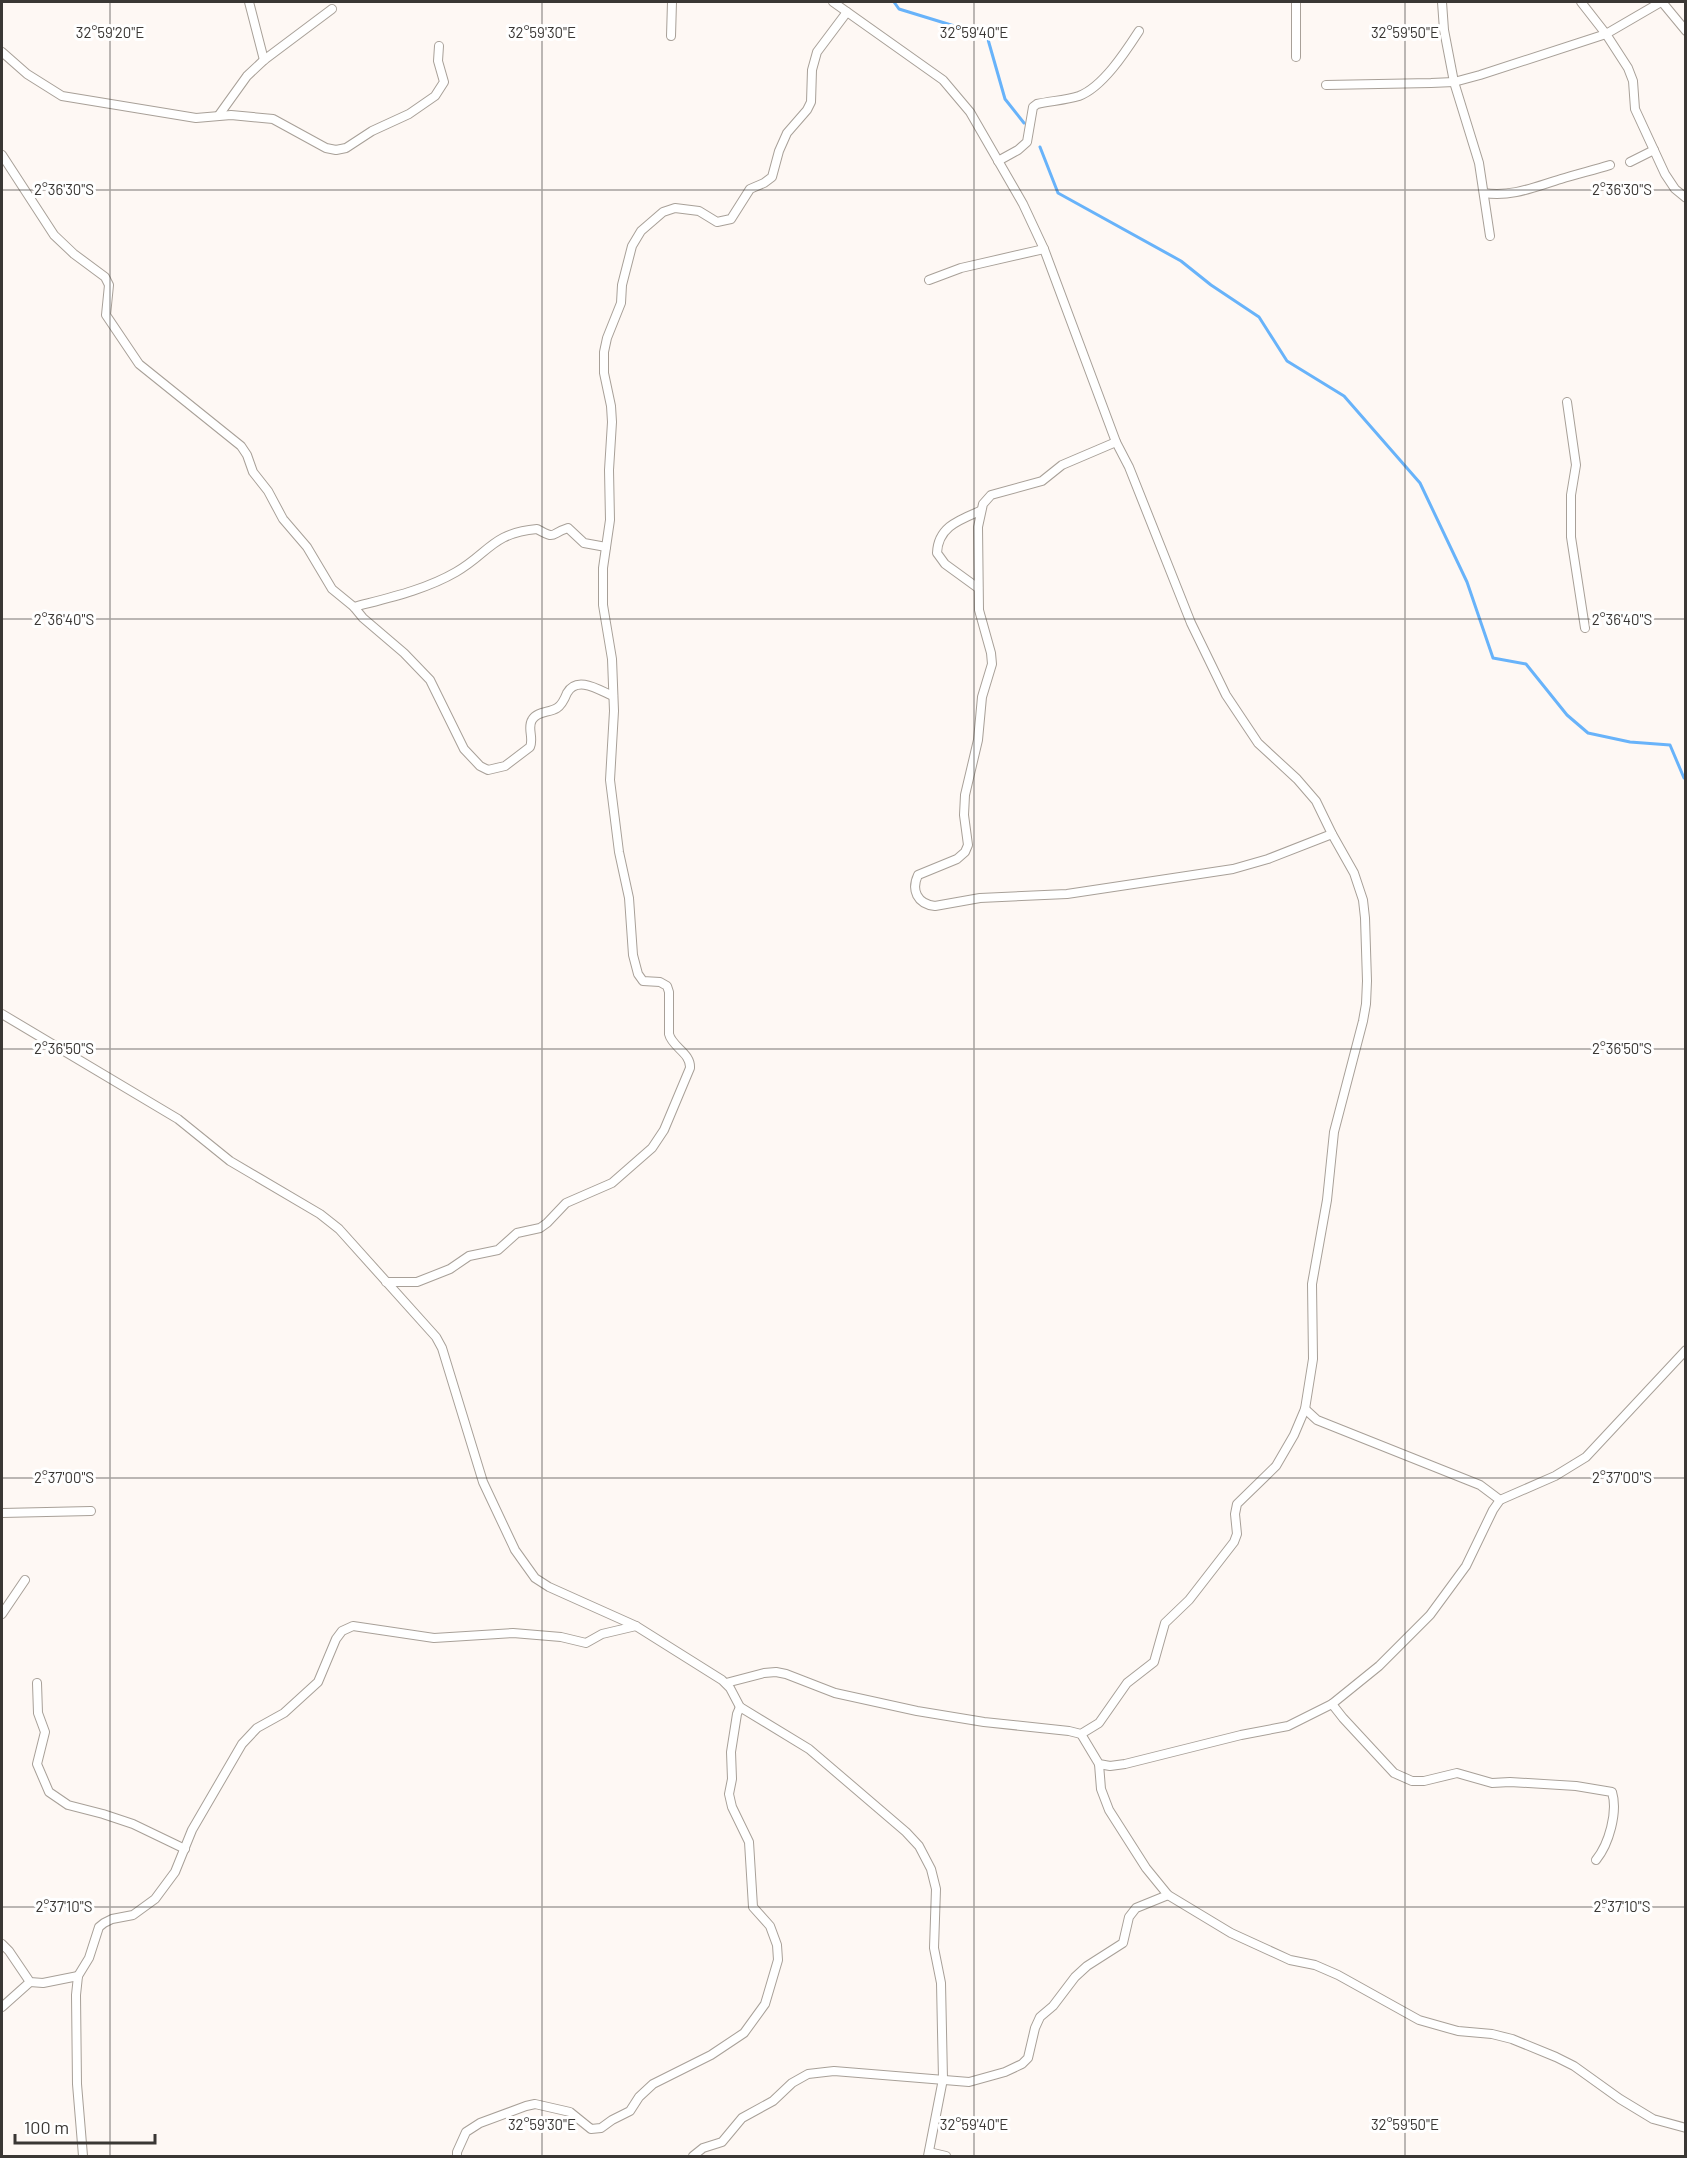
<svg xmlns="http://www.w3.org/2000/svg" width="1687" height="2158" viewBox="0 0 1687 2158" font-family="Barlow,sans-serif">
<rect width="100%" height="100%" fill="#fef8f4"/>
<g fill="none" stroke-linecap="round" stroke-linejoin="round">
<g stroke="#68b3fa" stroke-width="3">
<path d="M894 2 899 9 987 36 1005 99 1024 123"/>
<path d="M1040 147 1058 193 1181 261 1211 285 1259 317 1287 361 1344 396 1420 483 1467 582 1493 658 1526 664 1567 715 1588 733 1630 742 1670 745 1684 778 1686 777"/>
</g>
<g stroke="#a8a098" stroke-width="10">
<g id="minor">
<path d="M249 2 264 60"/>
<path d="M1296 2V57"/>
<path d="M1442 2 1444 30 1454 82 1479 163 1490 236"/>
<path d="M1581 2 1606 34 1628 68 1633 81 1635 109 1665 174 1675 189 1686 198"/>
<path d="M1662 2 1686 31"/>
<path d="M671 36 672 2"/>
<path d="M2 52 27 74 62 96 196 118 231 115 273 119 326 148 336 150 346 148 372 131 409 114 435 96 444 82 438 61 439 46"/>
<path d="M1326 85 1431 83 1454 82 1480 75 1606 34 1661 2"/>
<path d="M219 115 247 76 264 60 332 9"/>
<path d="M2 155 54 235 74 254 105 277 109 285 106 315 139 364 241 446 247 455 253 472 268 491 283 519 307 547 332 589 354 607 363 618 404 653 430 680 464 749 480 766 488 770 505 766 530 747C534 738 527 728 532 720 537 711 549 713 557 708 562 705 565 698 567 693 577 675 599 690 613 696"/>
<path d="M998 161 1018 150 1027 142 1033 107 1037 104C1051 101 1066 100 1079 96 1103 87 1126 51 1139 31"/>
<path d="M1630 162 1654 150"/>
<path d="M1484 193C1513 197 1534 187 1561 179 1577 174 1594 170 1610 165"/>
<path d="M929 280 961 268 1044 249"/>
<path d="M1567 402 1576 465 1571 495V537L1585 628"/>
<path d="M1116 442 1062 465 1042 481 991 495 983 504 978 527 979 610 991 653 992 664 982 697 978 740 965 795 964 815 968 845 965 852 957 859 918 875C911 890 917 904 935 906L980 898 1067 894 1233 869 1268 859 1332 834"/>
<path d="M978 588 945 564 937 553C938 527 959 520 980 511"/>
<path d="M354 607C388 598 425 590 456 572 489 553 492 533 537 529 557 540 549 534 568 528L584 543 606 547"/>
<path d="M2 1014 178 1119 230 1161 320 1214 339 1229 436 1337 442 1348 483 1482 515 1550 535 1578 549 1587 636 1626 722 1680 730 1688 740 1707 809 1749 906 1832 919 1846 931 1869 936 1889 934 1948 941 1983 943 2079 928 2156"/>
<path d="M386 1282H417L450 1269 469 1256 498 1250 517 1233 540 1228 547 1223 566 1203 612 1183 652 1148 664 1130 690 1068C691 1053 672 1047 669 1034V992L667 986 660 982 643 981 638 974 633 955 629 898 619 852 610 780 614 711 612 659 603 605V568L610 520 609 470 612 422 611 406 604 373V352L607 338 621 303 622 285 632 246 641 231 663 212 675 208 699 211 717 222 731 219 750 189 764 183 772 177 779 151 787 133 807 110 811 102 812 70 817 52 847 12"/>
<path d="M1305 1409 1317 1420 1480 1485 1500 1500"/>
<path d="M2 1513 91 1511"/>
<path d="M2 1614 25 1580"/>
<path d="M37 1683 38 1713 45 1732 37 1764 49 1792 68 1805 103 1814 133 1824 185 1849"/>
<path d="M726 1683 764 1673 776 1672 786 1674 835 1693 917 1711 984 1722 1069 1731 1081 1734 1099 1723 1127 1683 1154 1662 1165 1623 1189 1600 1234 1542 1237 1534 1235 1514 1237 1504 1276 1466 1294 1435 1305 1409 1313 1359 1312 1284 1327 1200 1334 1132 1363 1021 1366 1004 1367 981 1365 918 1363 900 1354 873 1332 834 1316 801 1297 779 1258 743 1226 695 1191 623 1129 467 1116 442 1044 249 1023 204 970 112 943 80 833 2"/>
<path d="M1332 1704 1343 1718 1394 1773 1412 1781H1424L1457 1773 1492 1783 1510 1782 1576 1786 1612 1792C1618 1812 1609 1844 1596 1860"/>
<path d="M1081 1734 1099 1764 1110 1766 1125 1764 1241 1735 1288 1726 1332 1704 1379 1666 1430 1615 1466 1566 1493 1510 1500 1500 1555 1476 1586 1457 1686 1350"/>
<path d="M1099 1764 1101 1789 1109 1810 1146 1868 1168 1895 1231 1933 1290 1960 1315 1965 1338 1975 1419 2020 1458 2031 1492 2034 1512 2039 1556 2057 1574 2066 1620 2099 1653 2119 1686 2128"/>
<path d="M2 1944 9 1951 30 1982 43 1983 78 1976"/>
<path d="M2 2007 30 1982"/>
<path d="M929 2152 946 2156"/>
<path d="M83 2156 77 2084 76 1995 78 1976 89 1958 99 1927 104 1923 112 1919 133 1915 155 1899 175 1872 192 1830 242 1744 257 1728 284 1713 318 1682 336 1639 342 1631 353 1626 434 1638 513 1633 561 1637 586 1643 602 1634 636 1626"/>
<path d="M457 2156V2152L466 2132 480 2123 526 2106 535 2104 570 2112 591 2129 601 2128 612 2120 630 2111 639 2097 653 2084 711 2055 744 2033 765 2004 778 1960 777 1945 770 1926 753 1907 749 1842 732 1807 729 1794 732 1779 731 1752 737 1714 740 1707"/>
<path d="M693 2156 703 2148 722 2142 742 2118 773 2101 792 2083 808 2074 834 2071 969 2082 1005 2072 1022 2064 1028 2058 1035 2028 1040 2017 1053 2006 1075 1977 1087 1966 1123 1943 1129 1917 1136 1908 1168 1895"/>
</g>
</g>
<use href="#minor" stroke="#fff" stroke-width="8"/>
</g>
<path fill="none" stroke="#3a3734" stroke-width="1.5" stroke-opacity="0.45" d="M110 2V2156M542 2V2156M974 2V2156M1405 2V2156M2 190H1686M2 619H1686M2 1049H1686M2 1478H1686M2 1907H1686"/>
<g font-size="15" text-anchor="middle" fill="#3a3734" stroke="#fff" stroke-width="6" stroke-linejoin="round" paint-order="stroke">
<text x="110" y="38">32°59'20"E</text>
<text x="542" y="38">32°59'30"E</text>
<text x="974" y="38">32°59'40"E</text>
<text x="1405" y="38">32°59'50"E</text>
<text x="64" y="195">2°36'30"S</text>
<text x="1622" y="195">2°36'30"S</text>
<text x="64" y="625">2°36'40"S</text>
<text x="1622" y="625">2°36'40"S</text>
<text x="64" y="1054">2°36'50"S</text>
<text x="1622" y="1054">2°36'50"S</text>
<text x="64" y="1483">2°37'00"S</text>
<text x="1622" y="1483">2°37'00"S</text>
<text x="64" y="1912">2°37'10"S</text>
<text x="1622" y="1912">2°37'10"S</text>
<text x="542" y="2130">32°59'30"E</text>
<text x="974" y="2130">32°59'40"E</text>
<text x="1405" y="2130">32°59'50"E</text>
</g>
<rect width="1687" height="2158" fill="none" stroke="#3a3734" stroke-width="6"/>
<path d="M15 2134v9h140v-9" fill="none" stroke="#3a3734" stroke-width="3"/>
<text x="24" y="2134" font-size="18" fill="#3a3734" stroke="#ffffff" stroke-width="4.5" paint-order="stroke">100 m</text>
</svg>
